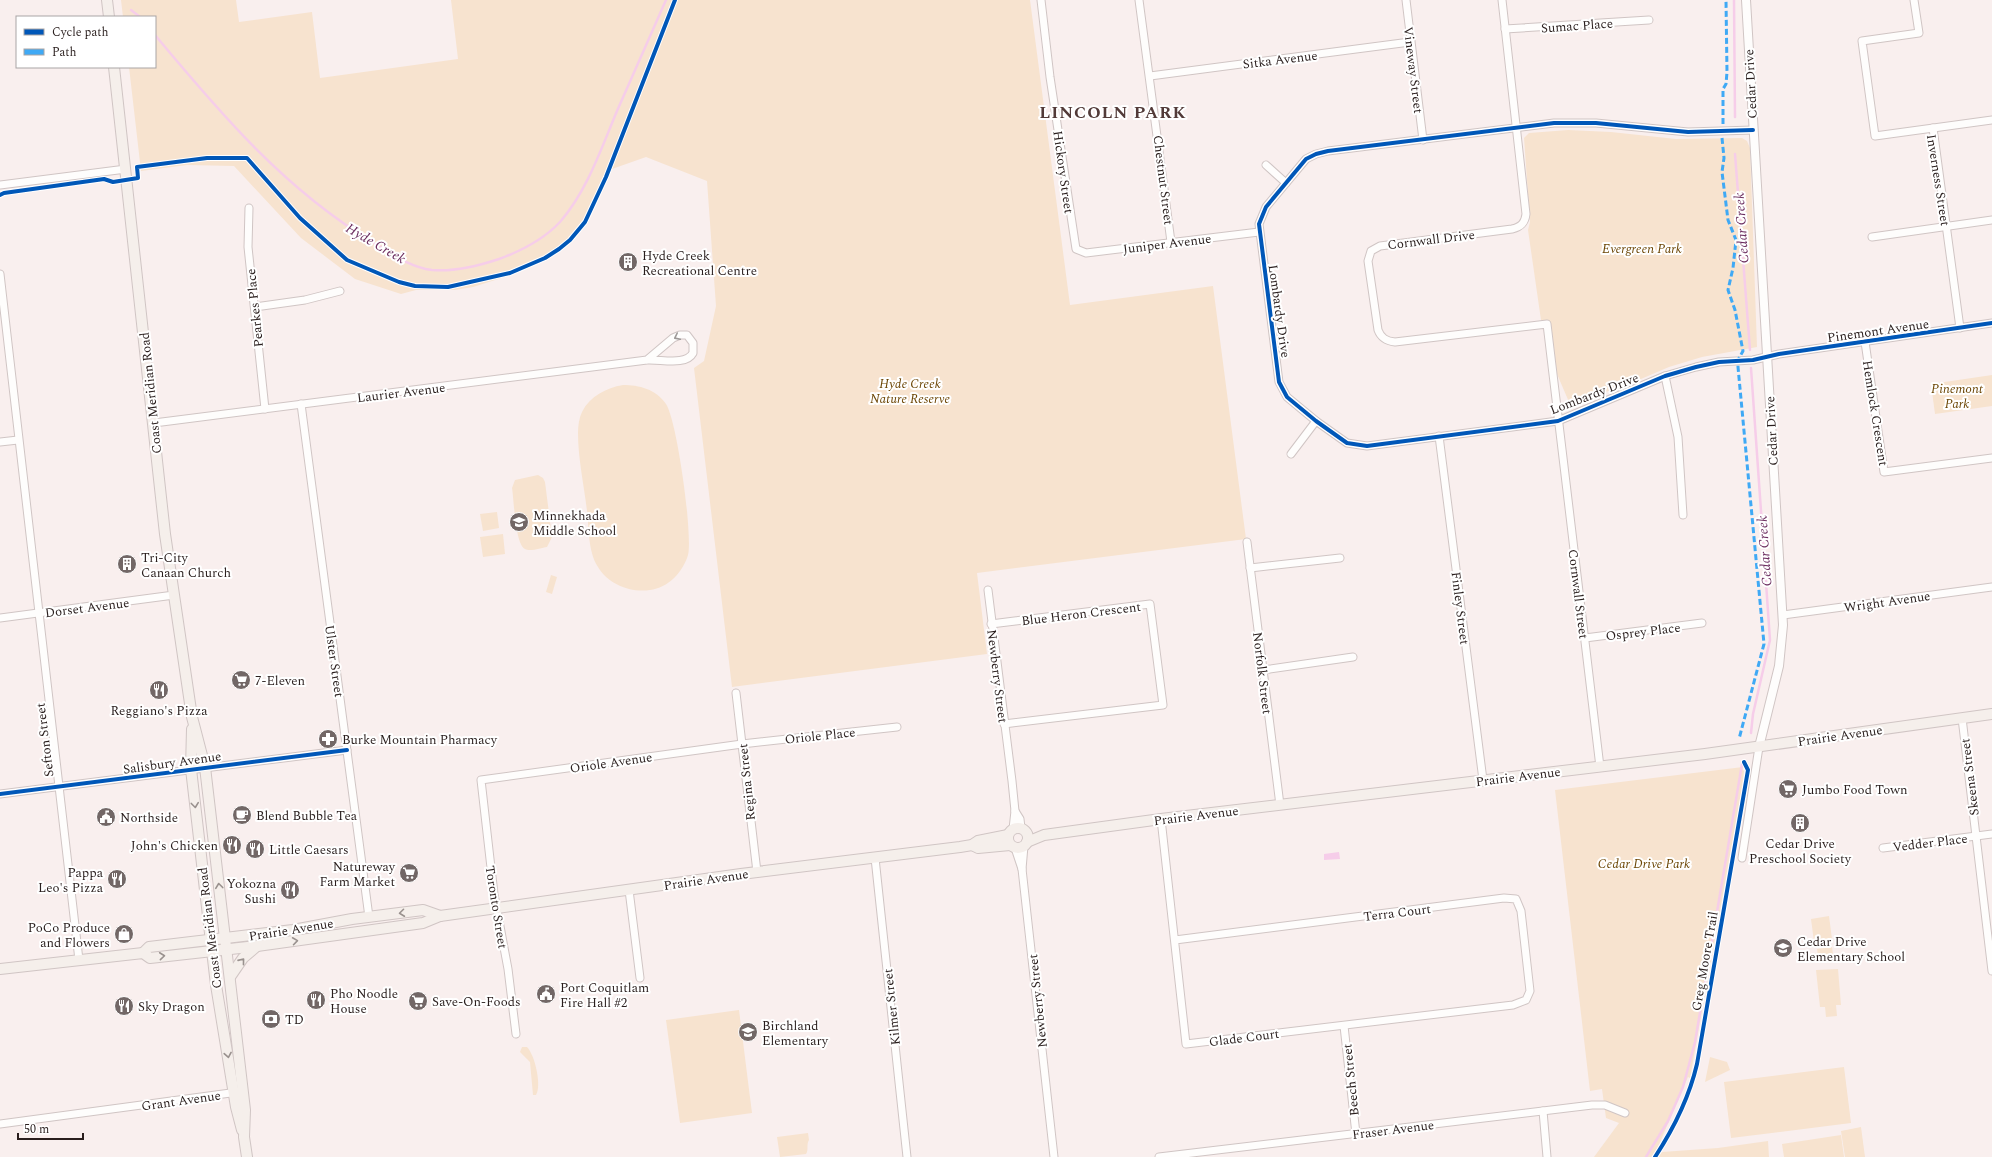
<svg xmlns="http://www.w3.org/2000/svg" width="1992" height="1157" viewBox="0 0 1992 1157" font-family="Spectral,serif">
<rect width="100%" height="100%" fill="#f9efee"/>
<g fill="#f7e3cf">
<path d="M121 0H236L239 22 312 12 320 78 458 59 451 0H1030L1070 305 1213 286 1246 539 977 573 987 654 732 687 694 368 704 361 716 306 707 181 646 157 612 169 592 210 580 232 548 257 517 273 473 287 455 290H416L401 294 355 279 301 238 234 166 187 165 141 171 129 67H155V17H123Z"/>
<path d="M1568 130 1611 132 1676 139 1742 138 1747 141 1750 148 1757 347 1702 357 1669 367 1620 388 1569 402 1557 374 1547 324 1541 320 1528 230 1530 222 1524 138 1529 133Z"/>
<path d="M1992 375V406L1935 414 1931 384Z"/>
<path d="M623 385C639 385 656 389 666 404 677 420 693 536 688 555 683 572 668 588 650 590 630 593 608 584 598 567 588 552 589 528 587 511 584 485 578 459 578 433 578 426 579 418 582 412 590 396 606 388 623 385Z"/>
<path d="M538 475 543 478 545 482 552 537 547 547C541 548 530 552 525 549 515 544 514 499 512 488L515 480Z"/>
<path d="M497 512 499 528 483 531 480 514Z"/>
<path d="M503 534 505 554 483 557 480 537Z"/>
<path d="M551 575 557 577 552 594 546 592Z"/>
<path d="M1743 767V770L1744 771 1741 793 1690 1078 1688 1077 1657 1149 1651 1157H1594L1619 1123 1606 1118 1602 1089 1590 1091 1555 790Z"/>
<path d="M1829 916 1832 939 1814 942 1811 919Z"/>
<path d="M1832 947 1834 961 1819 963 1817 949Z"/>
<path d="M1838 969 1841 1005H1836L1837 1016 1826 1017 1825 1007H1820L1816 970Z"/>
<path d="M739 1010 752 1113 680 1123 666 1020Z"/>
<path d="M522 1047H527C535 1055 542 1086 536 1095H533L530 1062 520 1052Z"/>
<path d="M1710 1057 1727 1062 1730 1070 1705 1082Z"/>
<path d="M1844 1067 1851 1123 1731 1138 1724 1082Z"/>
<path d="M1861 1127 1865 1157H1845L1841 1131Z"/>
<path d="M808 1133 809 1140C806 1145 809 1150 806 1154L780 1157 777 1137Z"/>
<path d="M1841 1135 1844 1157H1784L1782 1144Z"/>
<path d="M1768 1141 1769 1157H1658L1662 1152 1718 1148Z"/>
</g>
<path fill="#f6cde9" d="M1339 852 1340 859 1324 860V854Z"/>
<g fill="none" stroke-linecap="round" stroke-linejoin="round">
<g stroke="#f6cde9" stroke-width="2.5">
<path d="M1734 0 1735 117"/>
<path d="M131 10 140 17"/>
<path d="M155 35C220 113 285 190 374 243 392 254 410 267 432 270 454 272 478 266 499 259 521 251 543 240 560 222 587 191 601 149 617 111 633 74 650 37 666 0"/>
<path d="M1735 154 1750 350"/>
<path d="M1751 733 1753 714 1770 640 1751 368"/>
<path d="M1646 1157 1668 1121 1683 1087 1695 1042 1742 764"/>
</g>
<g stroke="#d0c5c4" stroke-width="9">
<g id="minor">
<path d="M1041 0 1050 77 1076 249 1086 253 1259 232"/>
<path d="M1139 0 1171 242"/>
<path d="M1406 0 1423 140"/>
<path d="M1502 0 1526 214C1525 223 1521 227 1512 229L1380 246 1371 251 1368 261 1378 330C1381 338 1386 341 1395 342L1547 324 1600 767"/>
<path d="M1914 0 1919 33 1862 41 1875 136 1992 120"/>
<path d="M1505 29 1649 20"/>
<path d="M1150 76 1410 42"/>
<path d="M1933 128 1960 328"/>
<path d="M1753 130 1688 132 1596 123H1554L1328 151 1316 154 1306 159 1266 207 1259 224 1279 382 1287 397 1316 421 1347 443 1367 446 1558 421 1665 376 1696 367 1719 362 1753 360 1779 354 1992 323"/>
<path d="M1266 165 1286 183"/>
<path d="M0 185 126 169"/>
<path d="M249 208 248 247 265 409"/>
<path d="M1872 237 1992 220"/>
<path d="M0 274 79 960"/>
<path d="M255 307 305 300 340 291"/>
<path d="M1865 342 1884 472 1992 458"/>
<path d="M1665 376 1678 437 1683 515"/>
<path d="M301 404 369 917"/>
<path d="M154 423 647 360C661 359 686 366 693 353V343L687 335H680L673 338 647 360"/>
<path d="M1439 436 1483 780"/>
<path d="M0 442 18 440"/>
<path d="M1291 454 1316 421"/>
<path d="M1247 542 1280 805"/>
<path d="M1250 568 1340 558"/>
<path d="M988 590 1012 781 1015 811 1013 829"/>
<path d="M1783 615 1992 587"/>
<path d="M0 618 174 595"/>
<path d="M991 624 1150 604 1163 705 1004 724"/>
<path d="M1585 638 1702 623"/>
<path d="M1263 670 1353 657"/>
<path d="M736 693 757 872"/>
<path d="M1962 718 1992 971"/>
<path d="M0 794 347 750"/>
<path d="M1015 811 1020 819 1021 828"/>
<path d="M1161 819 1186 1044 1513 1005 1526 1000 1530 991 1521 911 1516 899 1504 898 1175 940"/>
<path d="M1024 846 1022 869 1054 1157"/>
<path d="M1015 848 1022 869"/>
<path d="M1883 848 1992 834"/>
<path d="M875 858 907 1157"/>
<path d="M1742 858 1759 747"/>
<path d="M629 890 640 978"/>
<path d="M1344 1026 1356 1134"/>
<path d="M516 1034 508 969 494 894 481 780 742 744 897 727"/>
<path d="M1543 1111 1547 1157"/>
<path d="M0 1124 238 1092"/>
<path d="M1159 1157 1592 1105H1605L1625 1113"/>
</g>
</g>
<g stroke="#d0c5c4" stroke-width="10">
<path id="tertiary" d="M1746 0 1783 625 1779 666 1759 747"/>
</g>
<g stroke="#d0c5c4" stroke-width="12">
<g id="secondary">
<path d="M107 0 109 17"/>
<path d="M114 67 165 534 192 717 205 767 245 1110 244 1137 247 1157"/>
<path d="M192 729 191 769 216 985 236 1107 242 1130"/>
<circle cx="1018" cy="838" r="10"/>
<path d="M1027 842 1044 835 1161 819 1705 754 1992 714"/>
<path d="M972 845 978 848 1010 845"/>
<path d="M143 953 149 947 293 930 352 919 423 910 440 916"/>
<path d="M0 969 143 953 150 958 257 946 423 923 440 916 741 874 960 847 972 845 978 841 1008 835"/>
<path d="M230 977 243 958 257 946"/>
</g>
</g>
<use href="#minor" stroke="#fefdfc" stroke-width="7"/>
<use href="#tertiary" stroke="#fefdfc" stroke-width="8"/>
<use href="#secondary" stroke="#f5efeb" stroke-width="10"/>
<g stroke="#3fa9f5" stroke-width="3" stroke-dasharray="6 3" stroke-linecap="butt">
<path d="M1723 124V89L1726 84 1727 72 1726 0"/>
<path d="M1722 138 1724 158 1722 172 1728 220 1736 240 1733 268 1728 290 1735 310 1743 351 1738 360V367L1764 644 1739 739"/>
</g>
<g stroke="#fff" stroke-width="6">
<g id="cycleway">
<path d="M1753 130 1688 132 1596 123H1554L1328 151 1316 154 1306 159 1266 207 1259 224 1279 382 1287 397 1316 421 1347 443 1367 446 1558 421 1665 376 1696 367 1719 362 1753 360 1779 354 1992 323"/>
<path d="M0 195 4 193 104 179 113 182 138 178 137 167 207 158H247L300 218 347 260 399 282 415 286 448 287 510 273 545 258 559 249 570 240 585 222 606 177 675 0"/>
<path d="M0 794 347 750"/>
<path d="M1655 1157C1674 1128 1689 1098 1697 1064L1748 770 1744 762"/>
</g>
</g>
<use href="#cycleway" stroke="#0057b8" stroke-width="4"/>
</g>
<defs><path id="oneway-chevron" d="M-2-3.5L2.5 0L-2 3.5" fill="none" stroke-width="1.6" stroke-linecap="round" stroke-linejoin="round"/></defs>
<use stroke="#9e9998" href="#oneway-chevron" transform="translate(677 337) rotate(154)"/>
<g stroke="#99918e">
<use href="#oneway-chevron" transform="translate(195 805) rotate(83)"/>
<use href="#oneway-chevron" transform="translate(219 886) rotate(-97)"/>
<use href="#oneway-chevron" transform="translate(402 913) rotate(173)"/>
<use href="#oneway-chevron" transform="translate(295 941) rotate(-8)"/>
<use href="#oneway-chevron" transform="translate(162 956) rotate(-6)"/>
<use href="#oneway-chevron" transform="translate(242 961) rotate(-51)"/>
<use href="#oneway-chevron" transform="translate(228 1055) rotate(80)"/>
</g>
<defs>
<g id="building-disc" transform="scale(1)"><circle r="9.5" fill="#726766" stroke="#fff"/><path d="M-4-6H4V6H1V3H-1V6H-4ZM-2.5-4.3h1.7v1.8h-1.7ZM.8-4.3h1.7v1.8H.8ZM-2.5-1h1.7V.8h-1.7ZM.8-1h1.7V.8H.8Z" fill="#fff"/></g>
<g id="school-disc" transform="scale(1)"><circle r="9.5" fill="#726766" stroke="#fff"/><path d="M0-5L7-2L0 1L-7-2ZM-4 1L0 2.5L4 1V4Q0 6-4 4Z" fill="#fff"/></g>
<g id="supermarket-disc" transform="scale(1)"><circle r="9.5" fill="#726766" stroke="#fff"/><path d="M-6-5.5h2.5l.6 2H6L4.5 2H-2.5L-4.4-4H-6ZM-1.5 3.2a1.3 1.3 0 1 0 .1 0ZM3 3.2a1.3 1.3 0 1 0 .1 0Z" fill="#fff"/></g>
<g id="restaurant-disc" transform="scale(1)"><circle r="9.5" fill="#726766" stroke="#fff"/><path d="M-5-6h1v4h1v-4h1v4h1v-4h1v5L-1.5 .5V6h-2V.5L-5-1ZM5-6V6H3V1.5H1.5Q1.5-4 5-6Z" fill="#fff"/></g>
<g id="pharmacy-disc" transform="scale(1)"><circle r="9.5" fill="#726766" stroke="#fff"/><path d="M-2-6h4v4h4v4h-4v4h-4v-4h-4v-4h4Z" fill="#fff"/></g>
<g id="cafe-disc" transform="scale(1)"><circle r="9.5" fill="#726766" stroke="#fff"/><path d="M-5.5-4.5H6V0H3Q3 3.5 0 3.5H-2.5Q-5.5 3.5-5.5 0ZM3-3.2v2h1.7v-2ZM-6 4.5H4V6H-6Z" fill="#fff"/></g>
<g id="civic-disc" transform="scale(1)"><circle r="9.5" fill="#726766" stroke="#fff"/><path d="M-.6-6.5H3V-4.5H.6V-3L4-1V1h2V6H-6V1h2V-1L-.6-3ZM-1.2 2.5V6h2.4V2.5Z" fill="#fff"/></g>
<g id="shop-disc" transform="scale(1)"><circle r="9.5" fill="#726766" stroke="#fff"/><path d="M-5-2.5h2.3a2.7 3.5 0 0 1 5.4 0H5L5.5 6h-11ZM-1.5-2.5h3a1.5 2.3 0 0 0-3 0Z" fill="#fff"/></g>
<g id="bank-disc" transform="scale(1)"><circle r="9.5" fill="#726766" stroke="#fff"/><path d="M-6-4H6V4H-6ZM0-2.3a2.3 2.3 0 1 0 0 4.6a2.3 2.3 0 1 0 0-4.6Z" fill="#fff"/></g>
</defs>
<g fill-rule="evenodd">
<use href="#building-disc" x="628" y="262"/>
<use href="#school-disc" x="519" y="522"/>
<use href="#building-disc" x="127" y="564"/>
<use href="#supermarket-disc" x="241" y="680"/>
<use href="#restaurant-disc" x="159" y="690"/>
<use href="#pharmacy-disc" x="328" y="739"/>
<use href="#supermarket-disc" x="1788" y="789"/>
<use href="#cafe-disc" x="242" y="815"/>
<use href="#civic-disc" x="106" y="817"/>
<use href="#building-disc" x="1800" y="823"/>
<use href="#restaurant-disc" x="232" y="845"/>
<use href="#restaurant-disc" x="255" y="849"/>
<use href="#supermarket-disc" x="409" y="873"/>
<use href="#restaurant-disc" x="117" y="879"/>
<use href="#restaurant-disc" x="290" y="890"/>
<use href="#shop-disc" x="124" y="934"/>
<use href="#school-disc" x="1783" y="948"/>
<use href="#civic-disc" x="546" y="994"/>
<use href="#restaurant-disc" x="316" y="1000"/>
<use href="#supermarket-disc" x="418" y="1001"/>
<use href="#restaurant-disc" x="124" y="1006"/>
<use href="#bank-disc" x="271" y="1019"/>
<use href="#school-disc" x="748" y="1032"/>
</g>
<g text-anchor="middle" stroke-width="4" stroke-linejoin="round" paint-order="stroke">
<g font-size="13" fill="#291e1d" stroke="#fff">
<text transform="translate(1577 25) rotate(-4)" y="5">Sumac Place</text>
<text transform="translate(1280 59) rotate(-7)" y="5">Sitka Avenue</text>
<text transform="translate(1414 70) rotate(83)" y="5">Vineway Street</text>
<text transform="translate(1750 84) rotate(-93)" y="5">Cedar Drive</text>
<text transform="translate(1064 172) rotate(82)" y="5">Hickory Street</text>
<text transform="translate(1164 180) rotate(83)" y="5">Chestnut Street</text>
<text transform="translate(1939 180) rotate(81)" y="5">Inverness Street</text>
<text transform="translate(1431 239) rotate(-7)" y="5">Cornwall Drive</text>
<text transform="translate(1167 243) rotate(-7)" y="5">Juniper Avenue</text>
<text transform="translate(254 308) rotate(-96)" y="5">Pearkes Place</text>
<text transform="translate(1280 311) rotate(82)" y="5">Lombardy Drive</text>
<text transform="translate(1878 330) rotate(-8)" y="5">Pinemont Avenue</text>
<text transform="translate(401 392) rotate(-7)" y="5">Laurier Avenue</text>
<text transform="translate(150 393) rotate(-96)" y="5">Coast Meridian Road</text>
<text transform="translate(1594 393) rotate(-21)" y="5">Lombardy Drive</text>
<text transform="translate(1876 413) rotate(81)" y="5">Hemlock Crescent</text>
<text transform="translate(1771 431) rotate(-93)" y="5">Cedar Drive</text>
<text transform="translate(1579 594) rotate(83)" y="5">Cornwall Street</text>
<text transform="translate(1887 601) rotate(-8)" y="5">Wright Avenue</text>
<text transform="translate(87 607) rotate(-7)" y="5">Dorset Avenue</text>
<text transform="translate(1461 608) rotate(83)" y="5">Finley Street</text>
<text transform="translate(1081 613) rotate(-7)" y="5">Blue Heron Crescent</text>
<text transform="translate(1643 631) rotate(-7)" y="5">Osprey Place</text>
<text transform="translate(335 661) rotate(82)" y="5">Ulster Street</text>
<text transform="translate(1263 673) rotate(83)" y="5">Norfolk Street</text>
<text transform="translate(998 676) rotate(83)" y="5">Newberry Street</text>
<text transform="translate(820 735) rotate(-6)" y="5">Oriole Place</text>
<text transform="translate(1840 735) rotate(-8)" y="5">Prairie Avenue</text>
<text transform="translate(44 740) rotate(-97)" y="5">Sefton Street</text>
<text transform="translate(172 762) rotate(-8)" y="5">Salisbury Avenue</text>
<text transform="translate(611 762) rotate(-8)" y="5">Oriole Avenue</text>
<text transform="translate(1518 776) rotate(-7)" y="5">Prairie Avenue</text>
<text transform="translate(1969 777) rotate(-97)" y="5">Skeena Street</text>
<text transform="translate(746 782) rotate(-96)" y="5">Regina Street</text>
<text transform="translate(1196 815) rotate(-7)" y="5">Prairie Avenue</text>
<text transform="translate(1930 842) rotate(-7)" y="5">Vedder Place</text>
<text transform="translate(706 879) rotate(-8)" y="5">Prairie Avenue</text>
<text transform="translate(497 907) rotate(81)" y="5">Toronto Street</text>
<text transform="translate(1397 912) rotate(-7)" y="5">Terra Court</text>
<text transform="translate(209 928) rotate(-97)" y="5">Coast Meridian Road</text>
<text transform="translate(291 929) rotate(-9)" y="5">Prairie Avenue</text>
<text transform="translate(1704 961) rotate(-80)" y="5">Greg Moore Trail</text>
<text transform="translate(1037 1001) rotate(-96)" y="5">Newberry Street</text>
<text transform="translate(891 1007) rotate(-96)" y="5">Kilmer Street</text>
<text transform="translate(1244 1037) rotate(-7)" y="5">Glade Court</text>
<text transform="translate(1350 1080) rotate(-96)" y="5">Beech Street</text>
<text transform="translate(181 1100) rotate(-8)" y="5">Grant Avenue</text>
<text transform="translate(1393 1129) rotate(-7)" y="5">Fraser Avenue</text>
</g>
<g font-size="13" font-style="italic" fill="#6c4605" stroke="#fff">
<text x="1642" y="253">Evergreen Park</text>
<text x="910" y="388">Hyde Creek<tspan x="910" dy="15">Nature Reserve</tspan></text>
<text x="1957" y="393">Pinemont<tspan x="1957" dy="15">Park</tspan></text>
<text x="1644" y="868">Cedar Drive Park</text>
</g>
<g font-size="13" fill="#291e1d" stroke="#fff" text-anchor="start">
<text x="642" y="260">Hyde Creek<tspan x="642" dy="15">Recreational Centre</tspan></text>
<text x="533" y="520">Minnekhada<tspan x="533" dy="15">Middle School</tspan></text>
<text x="141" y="562">Tri-City<tspan x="141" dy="15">Canaan Church</tspan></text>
<text x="255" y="685">7-Eleven</text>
<text x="159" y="715" text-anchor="middle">Reggiano's Pizza</text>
<text x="342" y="744">Burke Mountain Pharmacy</text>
<text x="1802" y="794">Jumbo Food Town</text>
<text x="256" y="820">Blend Bubble Tea</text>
<text x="120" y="822">Northside</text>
<text x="1800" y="848" text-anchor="middle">Cedar Drive<tspan x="1800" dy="15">Preschool Society</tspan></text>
<text x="218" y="850" text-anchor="end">John's Chicken</text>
<text x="269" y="854">Little Caesars</text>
<text x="395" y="871" text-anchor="end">Natureway<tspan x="395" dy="15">Farm Market</tspan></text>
<text x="103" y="877" text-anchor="end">Pappa<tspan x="103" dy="15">Leo's Pizza</tspan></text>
<text x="276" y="888" text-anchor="end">Yokozna<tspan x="276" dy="15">Sushi</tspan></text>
<text x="110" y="932" text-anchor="end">PoCo Produce<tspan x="110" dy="15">and Flowers</tspan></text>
<text x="1797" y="946">Cedar Drive<tspan x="1797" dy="15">Elementary School</tspan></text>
<text x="560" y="992">Port Coquitlam<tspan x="560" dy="15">Fire Hall #2</tspan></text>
<text x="330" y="998">Pho Noodle<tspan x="330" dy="15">House</tspan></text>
<text x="432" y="1006">Save-On-Foods</text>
<text x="138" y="1011">Sky Dragon</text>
<text x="285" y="1024">TD</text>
<text x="762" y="1030">Birchland<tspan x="762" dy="15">Elementary</tspan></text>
</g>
<g font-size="14" font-style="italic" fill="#6c2e60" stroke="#fff">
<text transform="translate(1741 228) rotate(-94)" y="5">Cedar Creek</text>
<text transform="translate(376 243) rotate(30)" y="5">Hyde Creek</text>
<text transform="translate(1764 551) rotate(-94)" y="5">Cedar Creek</text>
</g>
<g font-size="17" font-weight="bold" letter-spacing="1" fill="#523a38" stroke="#fff">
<text x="1113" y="118">LINCOLN PARK</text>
</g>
</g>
<rect x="16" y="16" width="140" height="52" fill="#ffffff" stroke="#a9a5a5"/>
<rect x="24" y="29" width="20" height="6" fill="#0057b8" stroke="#a9a5a5"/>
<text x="52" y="36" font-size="12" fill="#291e1d">Cycle path</text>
<rect x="24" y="49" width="20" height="6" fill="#3fa9f5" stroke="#a9a5a5"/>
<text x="52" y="56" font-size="12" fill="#291e1d">Path</text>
<path d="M18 1133v6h65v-6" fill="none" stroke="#291e1d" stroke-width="2"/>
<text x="24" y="1133" font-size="12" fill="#291e1d" stroke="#ffffff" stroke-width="3" paint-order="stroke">50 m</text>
</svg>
